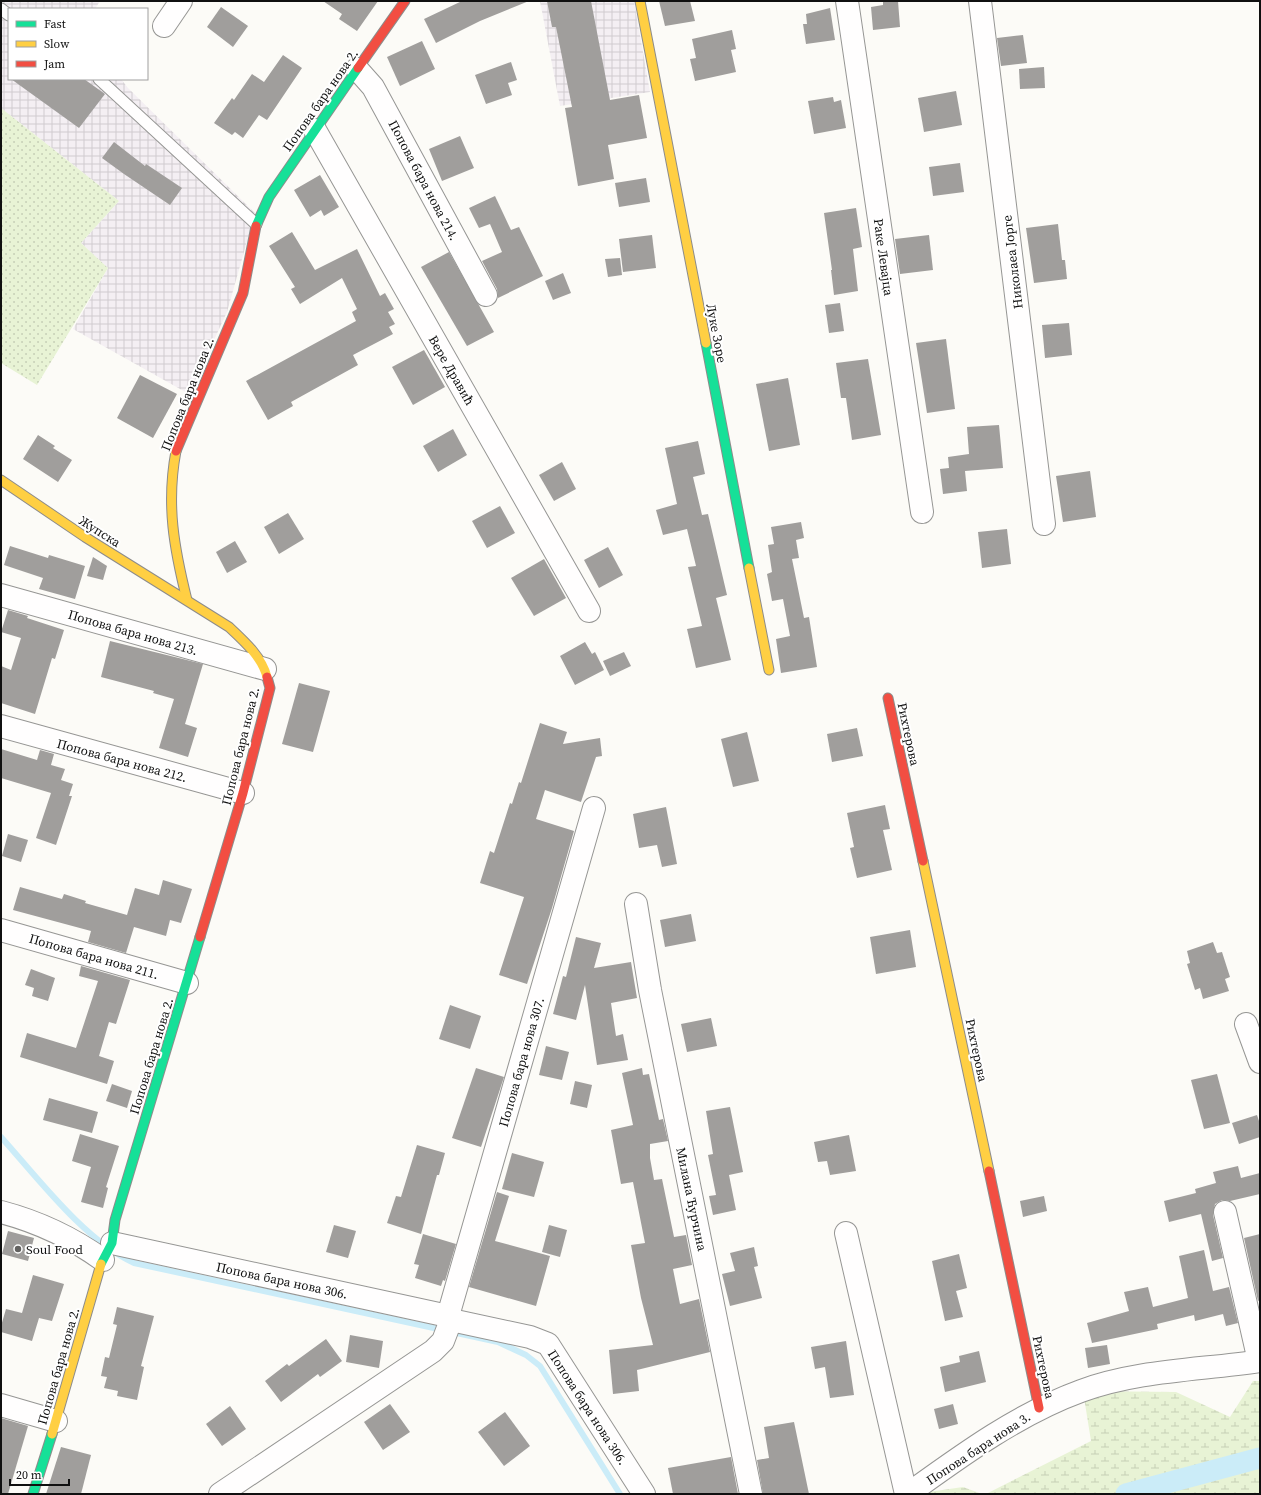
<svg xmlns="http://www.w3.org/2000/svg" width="1261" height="1495" viewBox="0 0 1261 1495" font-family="'Source Serif 4',serif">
<defs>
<pattern id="industrial-grid" width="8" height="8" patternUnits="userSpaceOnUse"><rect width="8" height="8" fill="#f4eff3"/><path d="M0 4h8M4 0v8" fill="none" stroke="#d0cccf"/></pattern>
<pattern id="grass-dots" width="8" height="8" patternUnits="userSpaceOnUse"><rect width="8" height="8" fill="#e8f3d5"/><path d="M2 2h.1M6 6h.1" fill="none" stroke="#c6cfb6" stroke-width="1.8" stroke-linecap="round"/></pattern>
<pattern id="wetland-marsh" width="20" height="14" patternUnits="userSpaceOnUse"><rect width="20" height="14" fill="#e8f3d5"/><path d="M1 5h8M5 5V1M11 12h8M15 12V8" fill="none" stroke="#c6cfb6"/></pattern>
</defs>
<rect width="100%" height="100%" fill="#fcfbf7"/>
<g fill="url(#industrial-grid)">
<path d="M1 1H100L95 9H9V79H121L128 88 255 213 227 312 189 394 73 329 108 268 81 243 119 201 1 108Z"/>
<path d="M540 1H634L650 92 560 106Z"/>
</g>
<path fill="url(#grass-dots)" d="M1 108 119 201 81 243 108 268 37 385 1 363Z"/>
<g fill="url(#wetland-marsh)">
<path d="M1253 1381H1260V1494H986L1091 1441 1083 1391 1176 1392 1230 1417Z"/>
<path d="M963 1487 982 1494H915Z"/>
</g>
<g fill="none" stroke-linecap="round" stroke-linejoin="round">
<path stroke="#cbecf8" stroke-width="6" d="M1 1137C37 1177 85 1241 134 1263L498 1342 526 1355 540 1366 620 1494"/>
<path stroke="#cbecf8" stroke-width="21" d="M1126 1494 1260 1458"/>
</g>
<g fill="#a09e9c">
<path d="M323 1H378L357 31 339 19 342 14Z"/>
<path d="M462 1H529L480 21 436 43 424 19Z"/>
<path d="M547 1H591L610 100 639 95 647 138 608 145 614 179 578 186 565 108 572 107 556 27H552Z"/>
<path d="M659 1H690L695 21 665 26Z"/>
<path d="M883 1H898L900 27 873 30 871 7 883 5Z"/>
<path d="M221 7 248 26 233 47 207 27Z"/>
<path d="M830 8 835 40 806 44 803 24H807L806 14Z"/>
<path d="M732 30 736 49 731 50 736 72 695 81 690 59 696 58 692 39Z"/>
<path d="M1023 35 1027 63 1001 66 997 38Z"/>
<path d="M422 41 435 69 400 86 387 57Z"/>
<path d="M283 55 302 68 267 120 259 115 243 138 235 132 232 135 214 123 232 98 234 100 252 74 264 82Z"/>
<path d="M511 62 517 80 508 83 512 95 486 104 475 75Z"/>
<path d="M1044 67 1045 88 1020 89 1019 69Z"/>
<path d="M11 79H84L105 94 79 128Z"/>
<path d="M956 91 962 125 924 132 918 98Z"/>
<path d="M833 97 834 102 841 100 846 128 814 134 808 101Z"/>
<path d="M460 136 474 168 442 181 429 149Z"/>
<path d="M114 142 145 166 146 164 182 188 170 205 124 174 102 158Z"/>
<path d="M960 163 964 192 933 196 929 167Z"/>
<path d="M320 175 339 207 324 216 321 210 310 217 294 190Z"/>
<path d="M646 178 650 202 619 207 615 183Z"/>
<path d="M495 196 511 230 519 227 543 276 498 298 497 289 482 261 502 252 490 224 479 228 469 208Z"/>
<path d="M856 208 862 247 853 249 858 291 834 295 831 270H832L824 213Z"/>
<path d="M1058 224 1062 260H1065L1067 279 1034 283 1026 228Z"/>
<path d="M292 232 315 270 357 249 380 296 385 293 394 309 388 312 395 324 389 327 393 334 353 355 358 365 291 402 293 406 268 420 246 381 356 321 352 312 357 309 342 278 300 304 291 289 295 287 269 246Z"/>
<path d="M652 235 656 268 623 272 619 239Z"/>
<path d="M929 235 933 270 900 274 895 239Z"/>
<path d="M449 252 494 332 467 346 421 267Z"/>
<path d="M620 258 622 275 608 277 605 259Z"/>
<path d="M563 273 571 293 553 300 545 281Z"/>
<path d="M840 303 844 331 829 333 825 305Z"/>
<path d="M1069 323 1072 355 1045 358 1042 325Z"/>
<path d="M946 339 955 409 927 413 916 343Z"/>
<path d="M424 350 445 387 413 405 392 367Z"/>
<path d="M868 359 881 435 852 440 846 398H841L836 363Z"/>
<path d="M140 375 177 394 153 438 117 418Z"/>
<path d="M788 378 800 445 769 451 756 384Z"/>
<path d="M999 425 1003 468 965 471 967 491 943 494 940 469 949 468 948 457 969 454 967 427Z"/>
<path d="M453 429 467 455 438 472 423 446Z"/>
<path d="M38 435 55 446 53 448 72 460 58 482 23 459Z"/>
<path d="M698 441 705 474 693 477 702 515 708 514 727 595 716 598 731 660 696 668 687 629 702 626 688 567 696 566 687 529 663 535 656 510 677 504 665 448Z"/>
<path d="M562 462 576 489 554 501 539 475Z"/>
<path d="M1090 471 1096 517 1063 522 1056 476Z"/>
<path d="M500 506 515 533 487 548 472 521Z"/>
<path d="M288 513 304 539 279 554 264 527Z"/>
<path d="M801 522 804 538 796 540 799 558 792 559 804 618 809 617 817 667 781 673 776 639 790 636 783 599 772 601 767 574 772 572 768 545 774 544 771 527Z"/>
<path d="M1007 529 1011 564 982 568 978 532Z"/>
<path d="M235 541 247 562 227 573 216 552Z"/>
<path d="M10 546 48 558 49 555 85 566 75 599 39 589 43 578 4 565Z"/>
<path d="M608 547 623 575 599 588 584 560Z"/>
<path d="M93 557 107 566 103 580 87 576Z"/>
<path d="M544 559 566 598 534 616 511 578Z"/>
<path d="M8 610 28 616 27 618 64 630 55 659 52 658 35 714 1 703V666L11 670 21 638 1 632Z"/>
<path d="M110 641 203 664 185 724 197 728 188 757 159 748 174 699 153 693 154 691 101 677Z"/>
<path d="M585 642 592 654 595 652 604 670 575 685 560 656Z"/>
<path d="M624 652 631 666 610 676 603 661Z"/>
<path d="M299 683 330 691 313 752 282 744Z"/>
<path d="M540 723 567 732 563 744 600 738 602 756 596 757 581 802 545 790 536 819 574 831 552 908 527 984 499 975 524 897 480 883 490 851 494 853 510 803 512 804 519 782 521 783Z"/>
<path d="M857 728 863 756 832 762 827 734Z"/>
<path d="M747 732 759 781 733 787 721 739Z"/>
<path d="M1 749 37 760 40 750 54 754 51 765 65 769 61 780 73 784 69 796H72L56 845 36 838 51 793 1 778Z"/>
<path d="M885 805 890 829 883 830 892 870 857 878 850 848 854 847 847 813Z"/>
<path d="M666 807 677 864 662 867 657 845 639 848 633 814Z"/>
<path d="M8 834 28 840 21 862 2 856Z"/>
<path d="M163 880 192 889 181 923 170 920 166 936 134 927 126 953 88 942 91 931 13 910 20 887 62 899 64 894 86 901 85 903 127 915 135 888 159 895Z"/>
<path d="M691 914 696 941 665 947 660 920Z"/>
<path d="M910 930 916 967 876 974 870 937Z"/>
<path d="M576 937 601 943 594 968 631 962 637 998 611 1003 616 1036 623 1034 628 1060 597 1065 585 985 576 1020 553 1014 563 976 566 977Z"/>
<path d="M1213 942 1217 953 1222 952 1230 977 1225 979 1229 991 1203 999 1200 988 1195 990 1187 964 1190 963 1187 951Z"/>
<path d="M81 966 130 980 116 1024 109 1022 99 1056 114 1061 107 1084 20 1057 27 1033 76 1048 98 981 79 976Z"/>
<path d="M31 969 55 978 48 1001 32 996 34 988 25 985Z"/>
<path d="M450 1005 481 1016 470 1049 439 1039Z"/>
<path d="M711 1018 717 1046 687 1052 681 1024Z"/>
<path d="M546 1046 569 1052 562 1080 539 1075Z"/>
<path d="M476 1068 504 1077 481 1147 452 1138Z"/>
<path d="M642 1068 643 1075 649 1074 659 1120 663 1119 668 1141 650 1144V1158L654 1180 662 1179 674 1237 686 1235 692 1265 673 1269 680 1304 699 1299 710 1352 637 1370 639 1391 613 1394 609 1350 653 1345 641 1298 631 1245 645 1243 633 1182 621 1184 611 1130 633 1125 622 1073Z"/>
<path d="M1217 1074 1230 1123 1204 1129 1191 1080Z"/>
<path d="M575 1081 592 1085 587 1108 570 1104Z"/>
<path d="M112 1084 132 1091 127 1108 106 1101Z"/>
<path d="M49 1098 98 1112 92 1133 43 1120Z"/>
<path d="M730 1107 743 1172 729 1175 736 1210 713 1215 709 1196 716 1195 708 1155 713 1154 706 1111Z"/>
<path d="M1257 1115 1260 1124V1137L1239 1144 1232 1123Z"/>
<path d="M80 1134 119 1146 106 1187 108 1188 103 1208 81 1202 91 1167 72 1161Z"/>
<path d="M849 1135 856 1171 830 1175 827 1161 818 1162 814 1142Z"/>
<path d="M417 1145 445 1153 439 1175H437L421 1234 387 1223 396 1196 401 1197Z"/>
<path d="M512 1153 544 1162 534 1197 502 1189Z"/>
<path d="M1238 1166 1241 1178 1260 1173V1194L1230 1201 1222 1200 1215 1204 1213 1215 1223 1258 1212 1261 1201 1214 1169 1222 1164 1201 1196 1193 1195 1189 1216 1183 1213 1172Z"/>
<path d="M497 1192 509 1196 495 1241 550 1256 536 1306 469 1287Z"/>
<path d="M1044 1196 1047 1211 1023 1217 1020 1201Z"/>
<path d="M334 1225 356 1231 348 1258 326 1252Z"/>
<path d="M549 1225 567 1230 560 1257 542 1252Z"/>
<path d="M8 1231 34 1238 28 1261 2 1254Z"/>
<path d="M423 1234 456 1244 445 1281 443 1280 441 1286 415 1278 419 1265 414 1264Z"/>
<path d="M1260 1234V1300L1258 1301 1244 1238Z"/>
<path d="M754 1247 758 1266 754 1267 762 1298 730 1306 722 1274 735 1271 730 1253Z"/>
<path d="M1204 1250 1213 1291 1229 1287 1238 1323 1226 1326 1223 1314 1195 1321 1194 1315 1157 1324 1158 1329 1092 1343 1087 1323 1129 1311 1124 1292 1148 1287 1153 1307 1188 1298 1179 1256Z"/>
<path d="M959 1254 967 1288 956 1291 963 1317 945 1321 932 1261Z"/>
<path d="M33 1275 64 1284 52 1321 39 1318 32 1341 1 1332V1326L6 1309 22 1313Z"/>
<path d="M117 1307 154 1316 141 1366 144 1367 137 1400 117 1396 118 1391 104 1388 107 1377 101 1376 105 1357 109 1358 117 1325 113 1324Z"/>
<path d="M350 1335 383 1341 379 1368 346 1362Z"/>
<path d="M326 1339 342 1361 320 1377 318 1374 281 1402 265 1381 287 1364 289 1366Z"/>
<path d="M846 1341 854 1395 830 1398 825 1367 815 1369 811 1347Z"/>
<path d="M1107 1345 1110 1364 1088 1368 1085 1348Z"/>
<path d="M979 1351 986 1382 945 1392 940 1367 960 1362 959 1356Z"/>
<path d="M390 1404 410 1432 383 1450 364 1422Z"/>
<path d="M953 1404 958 1424 939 1429 934 1409Z"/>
<path d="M230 1406 246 1429 222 1446 206 1424Z"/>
<path d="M505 1412 530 1446 504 1466 478 1432Z"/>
<path d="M1 1418 28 1426 8 1494H1Z"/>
<path d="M794 1422 809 1494H763L757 1460 769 1458 764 1427Z"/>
<path d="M61 1447 91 1455 81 1494H46Z"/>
<path d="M731 1457 738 1494H673L668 1468Z"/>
</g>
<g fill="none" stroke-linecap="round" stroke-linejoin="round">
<g stroke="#969694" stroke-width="13">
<g id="lane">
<path d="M1 9 9 15"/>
<path d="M99 79 256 224"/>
</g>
</g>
<g stroke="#969694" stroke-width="24">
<g id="street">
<path d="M847 1 922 512"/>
<path d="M980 1 1044 524"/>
<path d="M164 26 181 1"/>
<path d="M357 69 373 87 486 295"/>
<path d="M315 130 589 611"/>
<path d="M1 595 265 669"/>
<path d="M1 726 243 793"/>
<path d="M636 904 650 990 751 1494"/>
<path d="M1 930 187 983"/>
<path d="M1246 1024 1260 1062"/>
<path d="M1 1212C39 1222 71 1237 103 1260"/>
<path d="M1225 1212 1259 1361"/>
<path d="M846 1233 906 1494"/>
<path d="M112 1243 448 1316 451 1320 530 1337 548 1344 644 1494"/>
<path d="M448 1316 594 808"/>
<path d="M1 1405 56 1421"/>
<path d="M220 1494 433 1351 443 1341 451 1320"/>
<path d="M908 1494C962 1455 1018 1414 1081 1391 1138 1370 1201 1370 1260 1361"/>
</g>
</g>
<g stroke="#8d8c8b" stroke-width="11">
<g id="fast">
<path d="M256 226 269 197 358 68"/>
<path d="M706 343 749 568"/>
<path d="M101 1264 112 1243 115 1220 200 937"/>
<path d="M33 1494 52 1434"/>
</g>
</g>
<g stroke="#8d8c8b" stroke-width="11">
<g id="slow">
<path d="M640 1 706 343"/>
<path d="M176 451C166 504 174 548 187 600"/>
<path d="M1 480 85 537 229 627C244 641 262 657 267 677"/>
<path d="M749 568 769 670"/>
<path d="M923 861 989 1171"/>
<path d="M52 1434 101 1264"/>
</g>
</g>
<g stroke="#8d8c8b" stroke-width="11">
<g id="jam">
<path d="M358 68 405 1"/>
<path d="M176 451 243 293 256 226"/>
<path d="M888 698 923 861"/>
<path d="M200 937 243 793 270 688 267 677"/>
<path d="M989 1171 1039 1408"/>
</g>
</g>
<use href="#lane" stroke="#fffefe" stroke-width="11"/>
<use href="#street" stroke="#fffefe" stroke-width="22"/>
<use href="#fast" stroke="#16e098" stroke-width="9"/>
<use href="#slow" stroke="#ffcf43" stroke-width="9"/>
<use href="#jam" stroke="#f24e42" stroke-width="9"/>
</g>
<circle fill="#636261" stroke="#fff" stroke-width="1.5" cx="18" cy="1249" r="4"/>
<g text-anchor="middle" stroke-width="4" stroke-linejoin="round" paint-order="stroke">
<g font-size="13" fill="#101010" stroke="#fff">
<text transform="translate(320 100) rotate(-55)" y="5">Попова бара нова 2.</text>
<text transform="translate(424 180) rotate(62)" y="5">Попова бара нова 214.</text>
<text transform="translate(884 257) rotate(82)" y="5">Раке Левајца</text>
<text transform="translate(1012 262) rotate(-97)" y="5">Николаеа Јорге</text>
<text transform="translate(717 333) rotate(79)" y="5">Луке Зоре</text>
<text transform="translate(452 370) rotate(60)" y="5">Вере Дравић</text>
<text transform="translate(187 394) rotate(-68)" y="5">Попова бара нова 2.</text>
<text transform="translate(100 531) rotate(32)" y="5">Жупска</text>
<text transform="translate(133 632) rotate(16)" y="5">Попова бара нова 213.</text>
<text transform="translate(909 734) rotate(78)" y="5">Рихтерова</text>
<text transform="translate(240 746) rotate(-76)" y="5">Попова бара нова 2.</text>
<text transform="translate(122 760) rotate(15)" y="5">Попова бара нова 212.</text>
<text transform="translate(94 956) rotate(16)" y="5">Попова бара нова 211.</text>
<text transform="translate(977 1050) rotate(78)" y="5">Рихтерова</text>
<text transform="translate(151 1056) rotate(-73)" y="5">Попова бара нова 2.</text>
<text transform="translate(521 1062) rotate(-74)" y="5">Попова бара нова 307.</text>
<text transform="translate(692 1199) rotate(78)" y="5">Милана Ћурчина</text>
<text transform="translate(282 1280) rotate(12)" y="5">Попова бара нова 306.</text>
<text transform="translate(58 1366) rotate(-74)" y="5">Попова бара нова 2.</text>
<text transform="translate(1044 1367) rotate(78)" y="5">Рихтерова</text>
<text transform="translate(588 1407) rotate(57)" y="5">Попова бара нова 306.</text>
<text transform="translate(978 1448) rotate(-33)" y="5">Попова бара нова 3.</text>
</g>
<g font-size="13" fill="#101010" stroke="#fff" text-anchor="start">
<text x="26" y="1254">Soul Food</text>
</g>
</g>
<rect width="1261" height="1495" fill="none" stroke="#101010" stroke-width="4"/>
<rect x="8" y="8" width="140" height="72" fill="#ffffff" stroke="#9f9f9f"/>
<rect x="16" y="21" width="20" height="6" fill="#16e098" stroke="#9f9f9f"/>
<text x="44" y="28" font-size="12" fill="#101010">Fast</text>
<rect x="16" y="41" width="20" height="6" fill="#ffcf43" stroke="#9f9f9f"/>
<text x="44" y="48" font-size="12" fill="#101010">Slow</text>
<rect x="16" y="61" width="20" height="6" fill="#f24e42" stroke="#9f9f9f"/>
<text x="44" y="68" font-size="12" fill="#101010">Jam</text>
<path d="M10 1479v6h59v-6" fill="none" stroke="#101010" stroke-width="2"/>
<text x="16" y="1479" font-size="12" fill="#101010" stroke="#ffffff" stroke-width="3" paint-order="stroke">20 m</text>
</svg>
